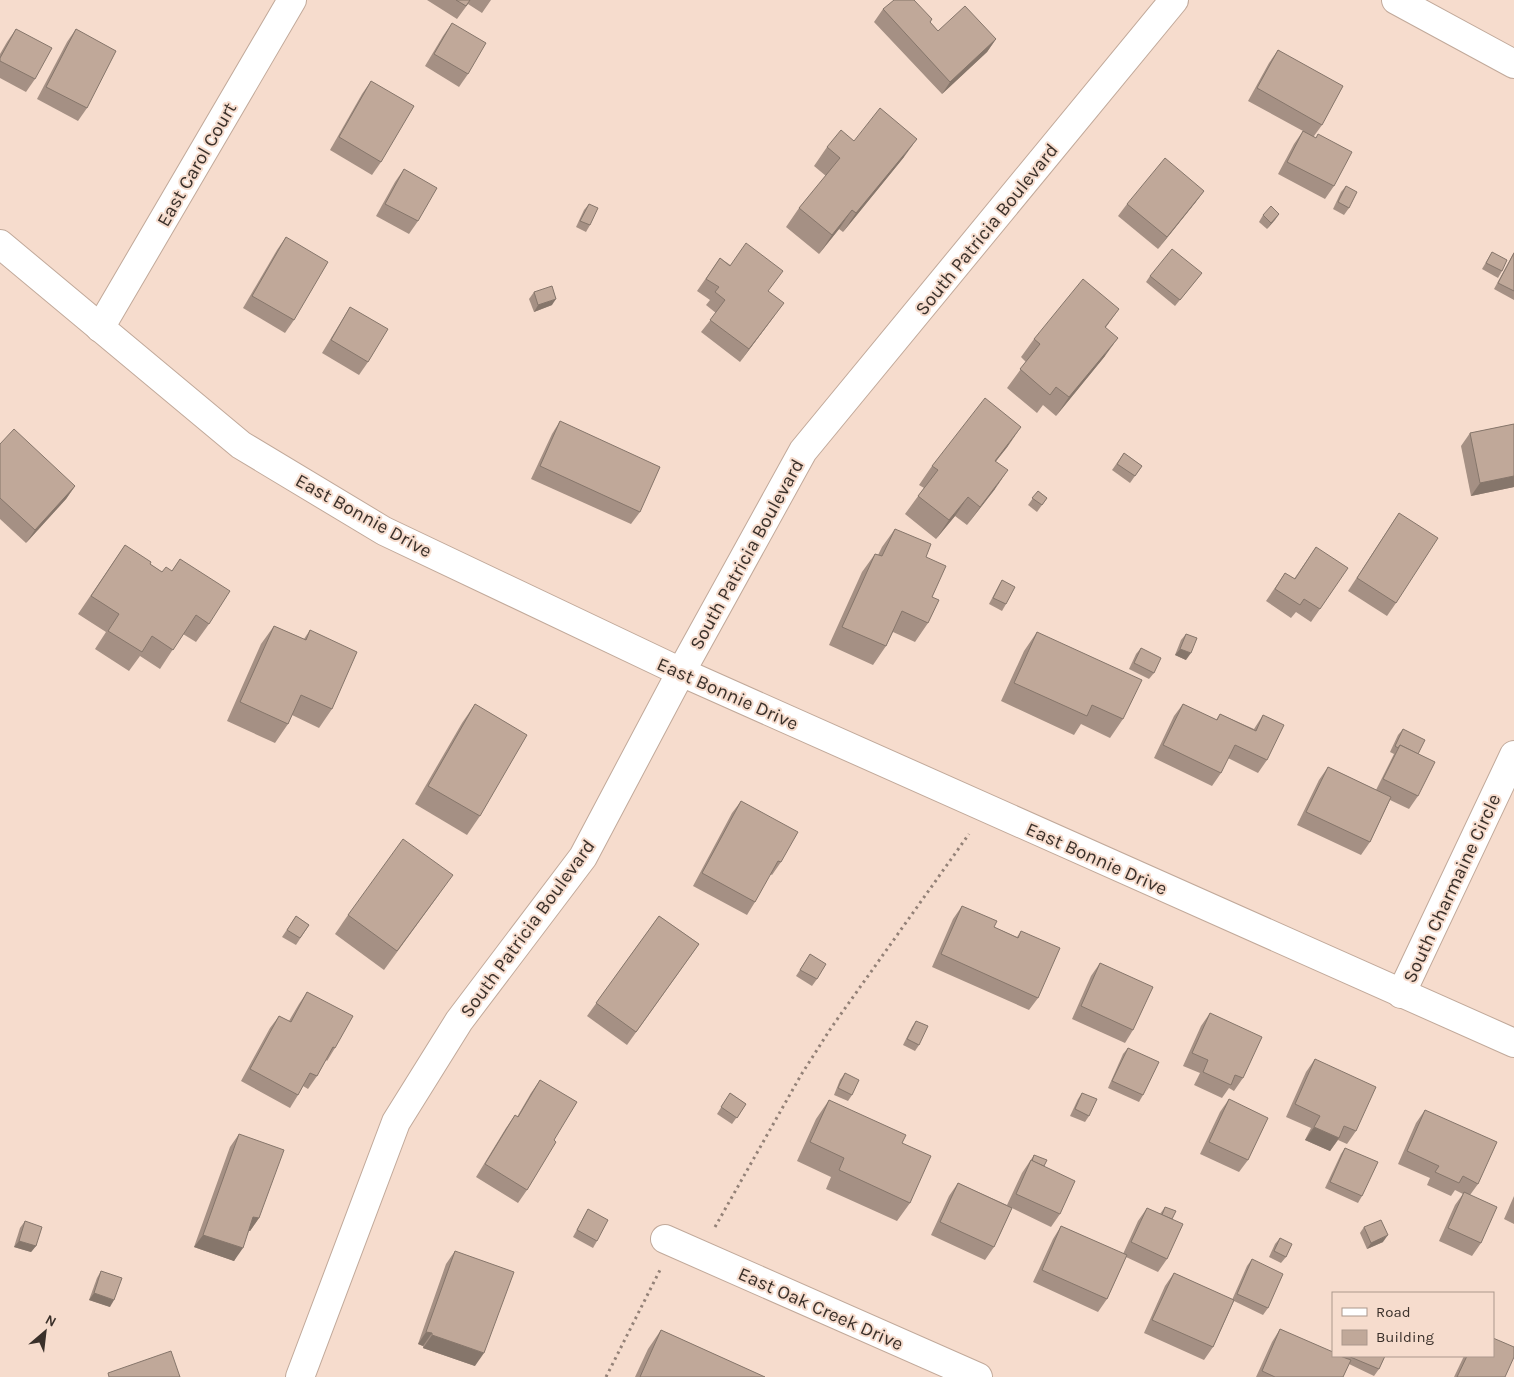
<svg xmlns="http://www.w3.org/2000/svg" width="1514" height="1377" viewBox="0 0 1514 1377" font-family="Karla,sans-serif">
<rect width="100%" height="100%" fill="#f6dccd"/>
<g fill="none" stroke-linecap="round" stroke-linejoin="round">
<g stroke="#c1a99a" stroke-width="30">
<g id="minor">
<path d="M1396 0 1514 64"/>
<path d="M0 244 241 445 384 531 681 672 1514 1043"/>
<path d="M100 328 292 0"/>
<path d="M1401 994 1514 755"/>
<path d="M665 1239 978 1377"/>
<path d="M300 1377 396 1122 459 1021 583 857 681 672 803 451 1174 0"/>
</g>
</g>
<g stroke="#938177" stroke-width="3" stroke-dasharray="2.5 4" stroke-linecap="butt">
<path d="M715 1227 801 1075 831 1028 969 834"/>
<path d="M606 1377 660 1270"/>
</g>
<use href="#minor" stroke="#fff" stroke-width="28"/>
</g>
<g fill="#a59084">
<path d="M427 0H491L482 13 468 4 457 19Z"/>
<path d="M883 9 932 19 930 22 938 31 996 39 987 52 942 94 874 22Z"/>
<path d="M452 23 468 74 459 87 425 66 443 36Z"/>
<path d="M16 29 35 79 26 92 0 78V54L7 42Z"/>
<path d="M76 29 87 108 78 121 37 99 67 42Z"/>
<path d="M1278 50 1322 125 1314 136 1334 186 1325 199 1278 174 1294 144 1303 131 1248 101 1269 63Z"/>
<path d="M371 81 381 162 372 175 330 150 362 94Z"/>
<path d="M854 141 904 157 843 232 839 229 819 254 786 227 799 208 826 176 814 166 827 147Z"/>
<path d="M404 169 418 221 409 234 376 216 395 182Z"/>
<path d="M1346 186 1349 208 1344 215 1333 209 1341 192Z"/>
<path d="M1204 191 1195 203 1158 249 1118 216 1127 204Z"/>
<path d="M589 204 590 225 586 232 576 227 584 210Z"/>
<path d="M1279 214 1267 229 1259 222 1263 215Z"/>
<path d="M286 237 294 320 285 333 243 308 277 250Z"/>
<path d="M1492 252 1502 271 1498 278 1482 269Z"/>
<path d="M1514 252V300L1494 289Z"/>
<path d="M720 258 769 291 775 315 740 362 701 332 716 313 706 305 710 300 697 291Z"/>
<path d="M1202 273 1175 306 1146 282 1150 276Z"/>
<path d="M534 292 552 305 534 312 529 299Z"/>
<path d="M350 307 368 362 359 375 322 353 342 320Z"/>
<path d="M1106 328 1105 356 1056 416 1043 405 1037 413 1007 388 1026 362 1021 357 1034 339Z"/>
<path d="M560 421 640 512 631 524 531 479 552 434Z"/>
<path d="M1514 424V487L1471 496 1461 446 1470 433Z"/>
<path d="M0 444 75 486 66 499 26 543 0 519Z"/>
<path d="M1008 446 996 461 995 489 967 525 955 516 936 539 905 514 924 488 919 485 932 466Z"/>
<path d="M1124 453 1142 466 1130 483 1112 470Z"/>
<path d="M1038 491 1047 498 1037 512 1028 505Z"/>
<path d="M1399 513 1396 603 1387 616 1348 591Z"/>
<path d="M895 529 926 557 932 597 928 623 915 642 893 632 886 646 873 665 829 645 862 572 875 554 878 555 882 547Z"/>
<path d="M125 545 150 564 162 572 172 571 180 559 209 624 196 642 183 634 160 669 140 656 129 671 95 649 106 632 78 614Z"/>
<path d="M1316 547 1320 609 1311 622 1296 612 1291 618 1266 601 1285 573 1294 579Z"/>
<path d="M1002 580 1006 604 1002 611 989 604 998 587Z"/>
<path d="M274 626 304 639 310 630 332 709 319 728 292 715 288 724 275 743 227 721 261 644Z"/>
<path d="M1037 632 1123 719 1110 738 1081 724 1074 735 1001 701 1024 651Z"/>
<path d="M1186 634V660L1175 655 1181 640Z"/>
<path d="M1141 648 1154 673 1149 679 1129 669 1136 654Z"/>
<path d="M475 704 480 816 467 835 415 804 462 723Z"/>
<path d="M1183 704 1216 720 1220 714 1254 729 1263 715 1267 760 1258 773 1228 758 1221 773 1212 786 1154 758 1174 716Z"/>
<path d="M1403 729 1418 754V796L1409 809 1390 800 1370 842 1361 855 1297 825 1319 780 1328 767 1376 790 1394 754 1390 752 1398 735Z"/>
<path d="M741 801 781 862 772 875 770 874 755 902 747 915 693 886 732 813Z"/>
<path d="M440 893 384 970 335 934 348 915Z"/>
<path d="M962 906 994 927 1017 937 1021 931 1038 998 1029 1010 932 967 953 919Z"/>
<path d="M296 916 309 925 296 945 282 937Z"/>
<path d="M659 916 699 944 627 1045 587 1016Z"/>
<path d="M810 954 817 979 812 986 796 976Z"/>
<path d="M1100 963 1133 1030 1125 1043 1072 1019 1091 976Z"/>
<path d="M307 992 335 1048 327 1061 326 1060 317 1076 308 1089 303 1086 298 1095 290 1108 241 1081 270 1028 279 1016 289 1021 299 1004Z"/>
<path d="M1210 1013 1243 1078 1234 1091 1229 1088 1222 1098 1194 1085 1200 1073 1183 1066 1201 1026Z"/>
<path d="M916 1021 919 1045 915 1051 903 1045 912 1027Z"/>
<path d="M1128 1048 1143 1095 1139 1102 1108 1088 1123 1054Z"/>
<path d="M1315 1059 1356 1131 1347 1144 1338 1140 1330 1151 1305 1140 1311 1128 1286 1117 1306 1072Z"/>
<path d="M845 1073 852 1095 848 1101 834 1095 840 1080Z"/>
<path d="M540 1080 554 1140 527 1190 518 1203 476 1177 506 1128 515 1115 517 1117 531 1093Z"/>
<path d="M730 1093 746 1104 732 1124 717 1114Z"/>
<path d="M1082 1093 1089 1116 1085 1122 1070 1116 1078 1099Z"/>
<path d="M1229 1099 1248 1160 1239 1172 1200 1154 1220 1112Z"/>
<path d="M829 1100 902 1143 910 1203 897 1221 826 1189 831 1177 797 1161 816 1119Z"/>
<path d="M1425 1110 1478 1184 1470 1195 1481 1243 1472 1256 1439 1241 1455 1205 1463 1194 1455 1190 1451 1196 1427 1185 1430 1178 1398 1164 1416 1123Z"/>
<path d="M239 1134 259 1218 250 1231H249L234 1261 194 1247 230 1147Z"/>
<path d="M1345 1148 1362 1196 1358 1203 1325 1188 1341 1154Z"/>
<path d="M1034 1155 1044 1166 1060 1214 1051 1227 1012 1208 994 1247 985 1260 931 1235 949 1196 958 1183 1007 1205 1022 1173Z"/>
<path d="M1514 1196V1224L1504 1219Z"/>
<path d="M1165 1207 1172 1219 1167 1259 1158 1272 1126 1257 1107 1299 1098 1312 1033 1282 1053 1239 1061 1226 1123 1254 1138 1221 1147 1208 1160 1214Z"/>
<path d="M588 1209 597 1241 593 1248 573 1237 584 1216Z"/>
<path d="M25 1221 36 1246 31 1252 14 1247 20 1228Z"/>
<path d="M1364 1227 1383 1242 1367 1249 1360 1233Z"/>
<path d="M1280 1238 1286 1257 1281 1263 1269 1257 1275 1244Z"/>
<path d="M455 1251 475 1366 423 1348V1346L418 1344 446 1264Z"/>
<path d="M1252 1259 1268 1308 1263 1315 1234 1301 1213 1347 1204 1360 1144 1333 1165 1286 1174 1273 1232 1300 1247 1266Z"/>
<path d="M101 1271 110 1307 89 1300 97 1278Z"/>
<path d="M1280 1329 1344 1358 1345 1356H1385L1379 1369 1374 1376 1349 1364 1343 1377H1256L1272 1342Z"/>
<path d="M661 1330 764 1377H635L648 1349Z"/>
<path d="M1464 1356H1493L1505 1377H1454Z"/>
</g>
<g fill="#86766b">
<path d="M996 39 987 52 942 94 950 82Z"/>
<path d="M917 139 904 157 843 232 856 213Z"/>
<path d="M1204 191 1195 203 1158 249 1167 237Z"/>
<path d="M852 210 839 229 819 254 832 235Z"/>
<path d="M1279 214 1275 220 1267 229 1271 223Z"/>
<path d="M556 299 552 305 534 312 538 305Z"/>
<path d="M784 303 775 315 740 362 749 349Z"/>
<path d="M1119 309 1106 327 1092 345 1105 327Z"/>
<path d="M1118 338 1105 356 1056 416 1069 397Z"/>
<path d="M1021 427 1008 446 982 479 995 461Z"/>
<path d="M1008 470 995 489 967 525 980 507Z"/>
<path d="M1514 476V487L1471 496 1480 483Z"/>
<path d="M75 486 66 499 26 543 35 530Z"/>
<path d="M968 497 955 516 936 539 949 520Z"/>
<path d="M1180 649 1191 653 1186 660 1175 655Z"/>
<path d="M1314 1127 1339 1138 1330 1151 1305 1140Z"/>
<path d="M253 1217 259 1218 250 1231 245 1230Z"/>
<path d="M203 1235 243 1248 234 1261 194 1247Z"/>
<path d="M1388 1235 1383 1242 1367 1249 1371 1243Z"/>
<path d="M19 1241 36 1246 31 1252 14 1247Z"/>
<path d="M94 1293 114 1300 110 1307 89 1300Z"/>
<path d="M426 1332 432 1333 423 1346 418 1344Z"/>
<path d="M432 1335 484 1353 475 1366 423 1348Z"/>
</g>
<g fill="#c0a899" stroke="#86766b">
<path d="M456 0H470L466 6Z"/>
<path d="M894 0H914L932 19 930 22 938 31 965 6 996 39 950 82 883 9Z"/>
<path d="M452 23 486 43 468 74 434 54Z"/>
<path d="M16 29 52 48 35 79 0 61V58Z"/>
<path d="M76 29 116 51 87 108 46 87Z"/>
<path d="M1278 50 1343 86 1322 125 1257 88Z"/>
<path d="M371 81 414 106 381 162 339 137Z"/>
<path d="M880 108 917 139 856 213 852 210 832 235 799 208 840 158 827 147 841 130 854 141Z"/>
<path d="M1303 131 1316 138 1318 134 1352 152 1334 186 1287 162Z"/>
<path d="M1165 158 1204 191 1167 237 1127 204Z"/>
<path d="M404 169 437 188 418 221 385 204Z"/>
<path d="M1346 186 1357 192 1349 208 1338 202Z"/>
<path d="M589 204 598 208 590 225 580 221Z"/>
<path d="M1271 206 1279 214 1271 223 1263 215Z"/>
<path d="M286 237 328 262 294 320 252 296Z"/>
<path d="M746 243 783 271 768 291 784 303 749 349 710 320 725 300 715 292 719 287 706 279 720 258 730 266Z"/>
<path d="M1172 249 1202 273 1180 300 1150 276Z"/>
<path d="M1492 252 1507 260 1502 271 1486 263Z"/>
<path d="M1514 253V291L1498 283Z"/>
<path d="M1083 279 1119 309 1105 327 1118 338 1069 397 1056 387 1050 395 1020 369 1040 344 1034 339Z"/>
<path d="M552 286 556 299 538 305 534 292Z"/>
<path d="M350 307 388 329 368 362 331 340Z"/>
<path d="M985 398 1021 427 995 461 1008 470 980 507 968 497 949 520 918 496 938 470 932 466Z"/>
<path d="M560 421 660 467 640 512 540 466Z"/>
<path d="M1514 424V476L1480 483 1470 433Z"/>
<path d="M14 429 75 486 35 530 0 498V444Z"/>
<path d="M1124 453 1142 466 1135 476 1117 464Z"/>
<path d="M1038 491 1047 498 1042 505 1032 498Z"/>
<path d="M1399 513 1438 538 1396 603 1357 578Z"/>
<path d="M895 529 931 544 926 557 946 566 932 597 939 600 928 623 902 611 886 646 842 627 875 554 882 556Z"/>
<path d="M125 545 151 562 150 564 162 572 166 567 172 571 180 559 230 591 209 624 196 615 173 650 152 636 142 652 108 631 119 614 91 596Z"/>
<path d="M1316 547 1348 568 1320 609 1304 599 1300 605 1275 589 1285 573 1295 579Z"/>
<path d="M1002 580 1015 587 1006 604 993 598Z"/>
<path d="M274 626 306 640 310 630 357 652 332 709 301 695 288 724 240 702Z"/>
<path d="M1037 632 1142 680 1123 719 1092 705 1087 716 1014 683Z"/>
<path d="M1186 634 1197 638 1191 653 1180 649Z"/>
<path d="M1141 648 1161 658 1154 673 1134 663Z"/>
<path d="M475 704 527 735 480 816 428 786Z"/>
<path d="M1183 704 1217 720 1220 714 1256 731 1263 715 1284 725 1267 760 1235 745 1221 773 1163 745Z"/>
<path d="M1403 729 1425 740 1418 754 1400 745 1398 748 1395 746Z"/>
<path d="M1400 745 1435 762 1418 796 1383 779Z"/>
<path d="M1328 767 1391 797 1370 842 1306 812Z"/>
<path d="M741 801 798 832 781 862 778 861 755 902 702 873Z"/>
<path d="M403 839 453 875 397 951 348 915Z"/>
<path d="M962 906 997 921 994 927 1018 938 1021 931 1060 948 1038 998 941 954Z"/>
<path d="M296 916 309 925 300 938 287 930Z"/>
<path d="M659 916 699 944 636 1032 596 1003Z"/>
<path d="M810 954 826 964 817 979 800 970Z"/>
<path d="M1100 963 1153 987 1133 1030 1081 1006Z"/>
<path d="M307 992 353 1016 335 1048 333 1047 317 1076 310 1073 298 1095 250 1069 279 1016 291 1022Z"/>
<path d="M1210 1013 1262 1037 1243 1078 1235 1075 1231 1085 1203 1072 1208 1060 1192 1053Z"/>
<path d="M916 1021 928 1026 919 1045 907 1039Z"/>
<path d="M1128 1048 1159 1062 1143 1095 1112 1081Z"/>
<path d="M1315 1059 1376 1087 1356 1131 1344 1126 1339 1138 1314 1127 1320 1116 1295 1104Z"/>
<path d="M845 1073 859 1080 852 1095 838 1088Z"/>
<path d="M540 1080 577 1102 554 1140 556 1142 527 1190 485 1164 515 1115 518 1117Z"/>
<path d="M730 1093 746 1104 737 1118 721 1107Z"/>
<path d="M1082 1093 1097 1099 1089 1116 1075 1109Z"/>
<path d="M1229 1099 1268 1118 1248 1160 1209 1142Z"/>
<path d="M829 1100 906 1135 902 1143 931 1156 910 1203 839 1170 844 1158 810 1142Z"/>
<path d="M1425 1110 1497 1142 1478 1184 1463 1176 1459 1183 1435 1172 1439 1166 1407 1151Z"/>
<path d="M239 1134 284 1150 259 1218 253 1217 243 1248 203 1235Z"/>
<path d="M1345 1148 1378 1162 1362 1196 1330 1182Z"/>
<path d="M1034 1155 1047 1160 1044 1166 1032 1161Z"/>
<path d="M1031 1160 1075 1181 1060 1214 1016 1194Z"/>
<path d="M958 1183 1012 1208 994 1247 940 1222Z"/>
<path d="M1464 1192 1497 1207 1481 1243 1448 1228Z"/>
<path d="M1165 1207 1176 1211 1172 1219 1162 1215Z"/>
<path d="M1147 1208 1183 1224 1167 1259 1131 1242Z"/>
<path d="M588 1209 608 1220 597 1241 577 1230Z"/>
<path d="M1381 1220 1388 1235 1371 1243 1364 1227Z"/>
<path d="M25 1221 42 1227 36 1246 19 1241Z"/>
<path d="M1061 1226 1127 1255 1107 1299 1042 1270Z"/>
<path d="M1280 1238 1292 1244 1286 1257 1274 1251Z"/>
<path d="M455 1251 514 1272 484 1353 432 1335V1333L426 1332Z"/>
<path d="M1252 1259 1283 1274 1268 1308 1237 1294Z"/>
<path d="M101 1271 122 1278 114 1300 94 1293Z"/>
<path d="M1174 1273 1234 1300 1213 1347 1152 1320Z"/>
<path d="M1280 1329 1333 1352V1356H1340L1351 1360 1343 1377H1275L1262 1371Z"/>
<path d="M661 1330 765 1377H640Z"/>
<path d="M1493 1338 1514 1347V1357L1505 1377H1457L1467 1356H1493Z"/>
<path d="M171 1351 180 1377H109L108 1373Z"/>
<path d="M1348 1356H1385L1379 1369Z"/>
</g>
<g text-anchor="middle" stroke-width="4" stroke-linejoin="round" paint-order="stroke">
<g font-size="19" fill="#3a302a" stroke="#f6dccd">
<text transform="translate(196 164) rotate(-60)" y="7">East Carol Court</text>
<text transform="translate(986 229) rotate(-51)" y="7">South Patricia Boulevard</text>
<text transform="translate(364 515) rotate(29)" y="7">East Bonnie Drive</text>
<text transform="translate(746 554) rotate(-61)" y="7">South Patricia Boulevard</text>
<text transform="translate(728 693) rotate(24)" y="7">East Bonnie Drive</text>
<text transform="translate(1097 858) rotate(24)" y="7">East Bonnie Drive</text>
<text transform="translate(1451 888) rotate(-65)" y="7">South Charmaine Circle</text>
<text transform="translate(527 928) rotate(-54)" y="7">South Patricia Boulevard</text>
<text transform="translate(821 1308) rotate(24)" y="7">East Oak Creek Drive</text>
</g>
</g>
<rect x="1332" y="1292" width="162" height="65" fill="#f6dccd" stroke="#ab978c"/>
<rect x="1342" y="1308" width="25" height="8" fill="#ffffff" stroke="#ab978c"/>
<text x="1376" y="1317" font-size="15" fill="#3a302a">Road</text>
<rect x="1342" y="1330" width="25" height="15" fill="#c0a899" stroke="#ab978c"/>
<text x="1376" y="1342" font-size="15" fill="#3a302a">Building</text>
<g transform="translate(45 1332) rotate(28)" stroke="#f6dccd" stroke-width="4" paint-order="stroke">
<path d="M0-4L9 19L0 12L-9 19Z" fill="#3a302a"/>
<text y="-8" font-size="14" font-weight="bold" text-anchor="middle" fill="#3a302a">N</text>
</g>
</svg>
